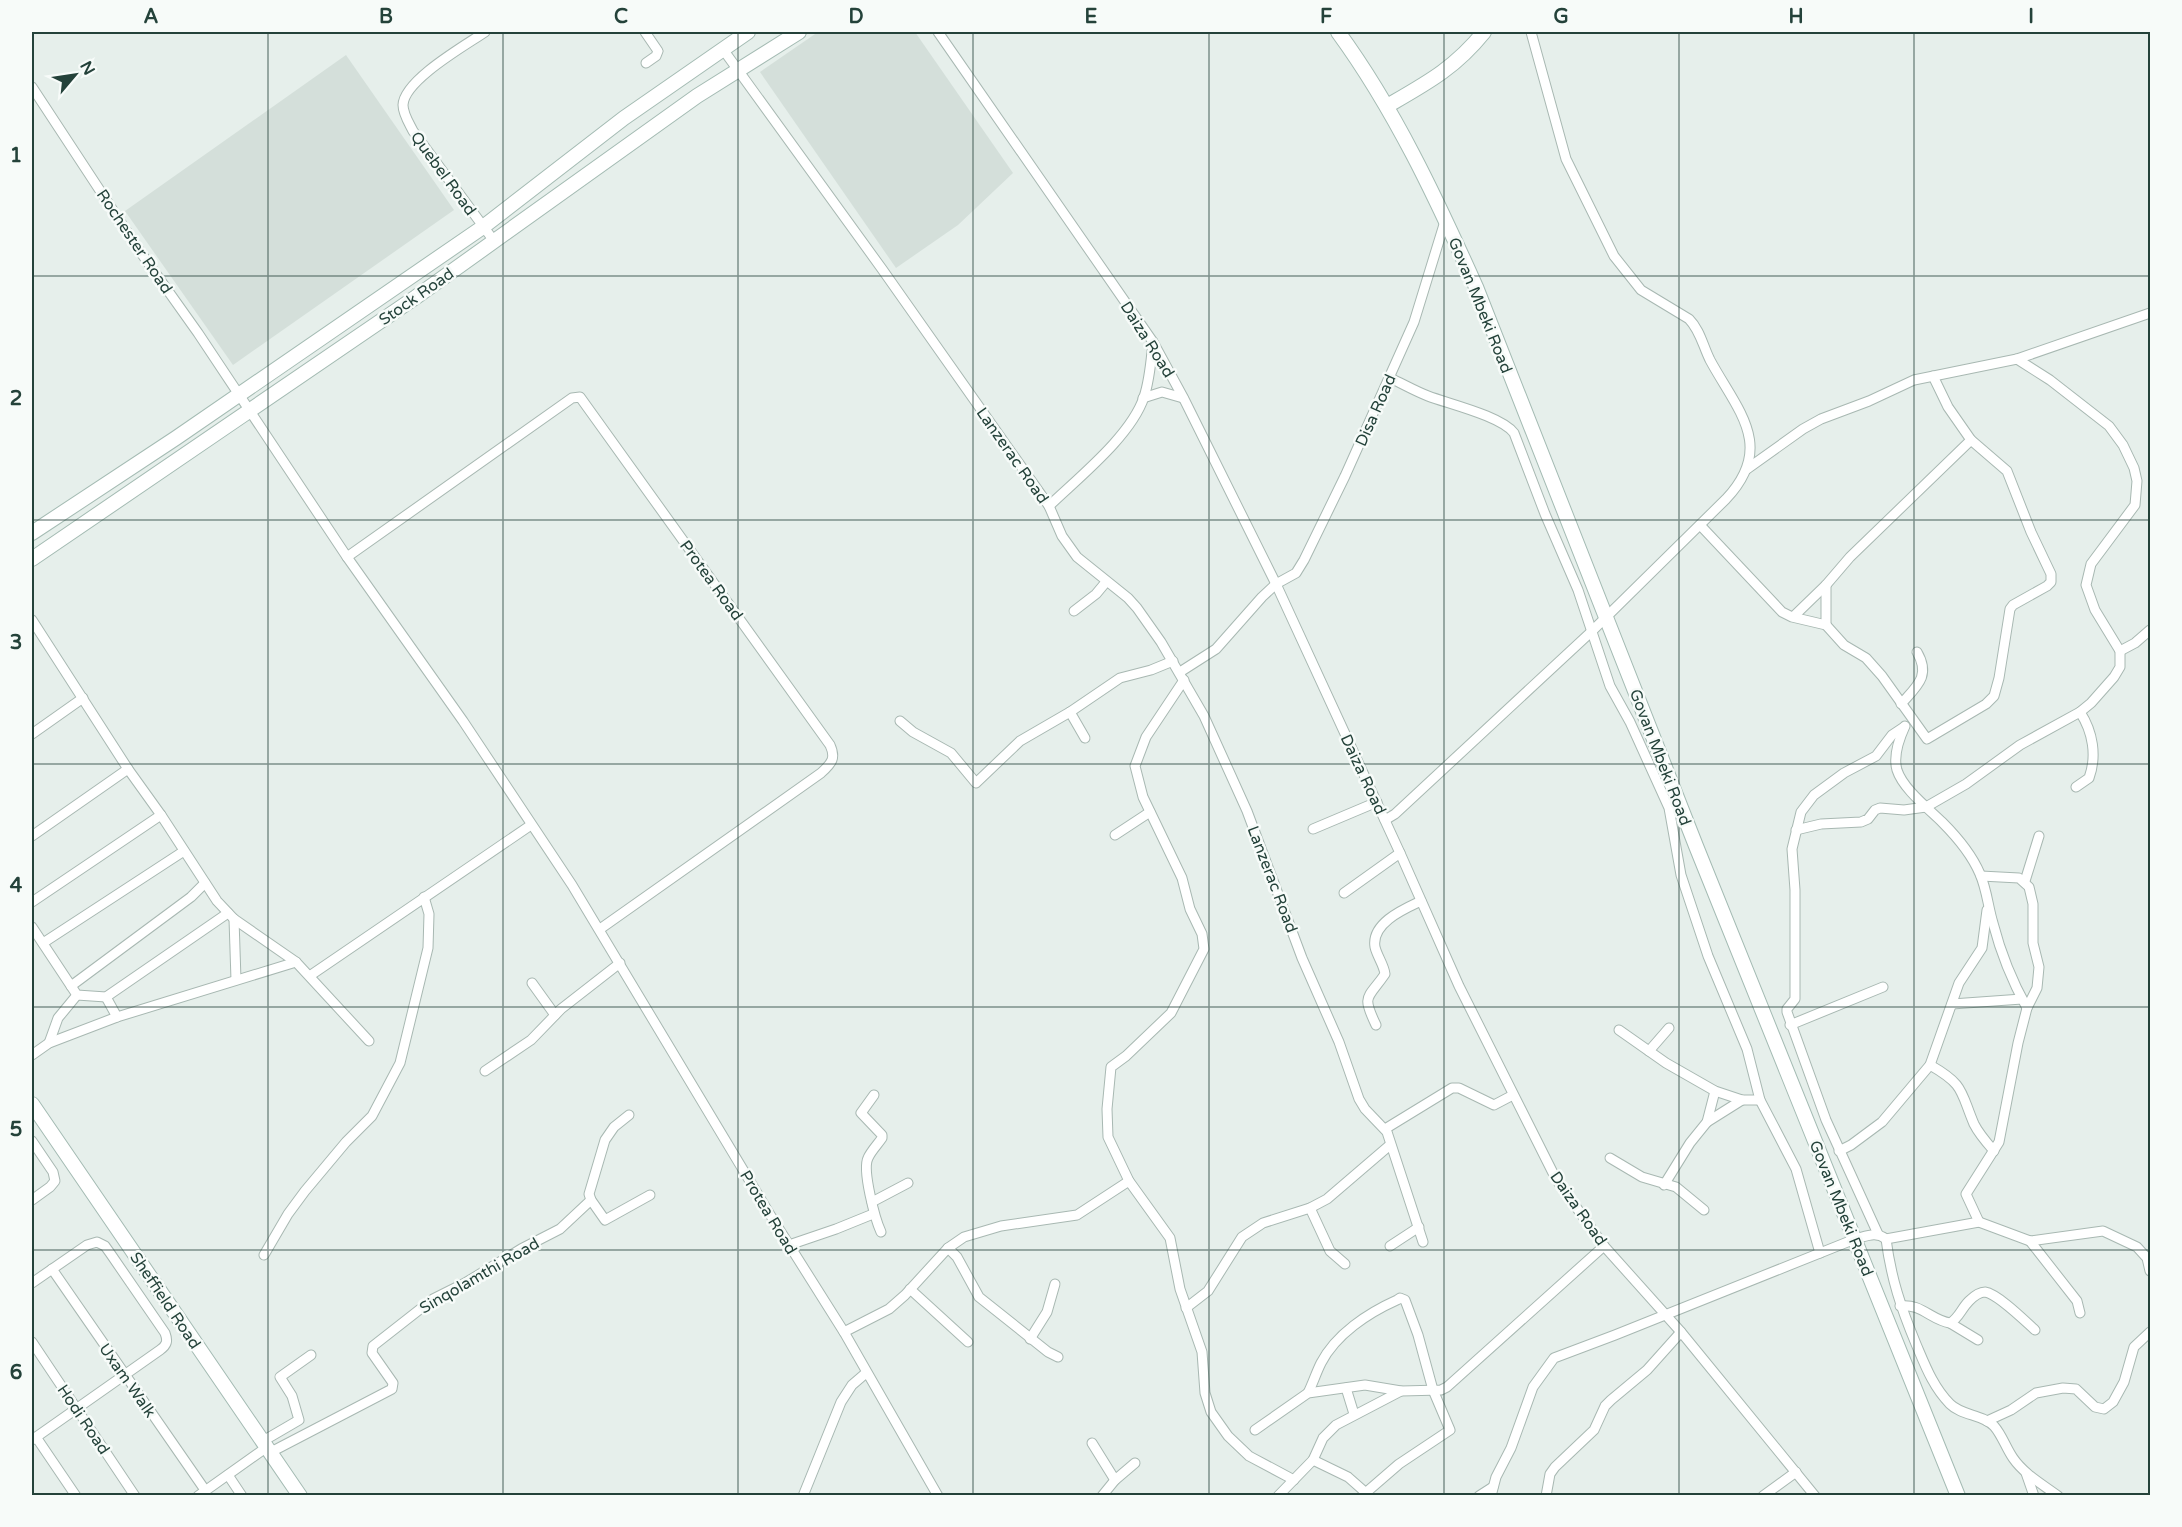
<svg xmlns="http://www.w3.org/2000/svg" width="2182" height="1527" viewBox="0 0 2182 1527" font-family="'Varela Round',sans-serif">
<rect width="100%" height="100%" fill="#e6efeb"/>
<g fill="#d4dfda">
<path d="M818 32H915L1013 173 958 225 896 268 760 72Z"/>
<path d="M346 55 454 210 233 365 125 211Z"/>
</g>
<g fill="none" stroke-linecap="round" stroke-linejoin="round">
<g stroke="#a8b8b2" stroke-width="11">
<g id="street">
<path d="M485 32C466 45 404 80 403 105 403 114 409 123 413 131L494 241"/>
<path d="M645 32 658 51 656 56 646 63"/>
<path d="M938 32 1153 342 1184 399 1276 584 1400 853 1459 986 1556 1179 1604 1246 1681 1332 1815 1496"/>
<path d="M722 48 882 269 1049 506 1062 536 1077 557 1128 598 1137 608 1161 642 1204 716 1247 811 1302 958 1339 1042 1359 1099 1365 1109 1387 1132 1423 1242"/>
<path d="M32 87 139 250 198 333 347 557 463 721 572 885 769 1213 844 1332 938 1496"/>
<path d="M1390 378C1403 384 1415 391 1428 396 1449 404 1501 416 1514 433L1545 514 1578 590 1610 686 1630 722 1669 808 1681 875 1708 956 1747 1049 1760 1100 1796 1169 1820 1253"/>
<path d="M1143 398 1162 392 1183 398"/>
<path d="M1747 469 1803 429 1821 419 1869 401 1914 380 2017 359 2150 313"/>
<path d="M1049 506C1079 477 1131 436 1144 397 1150 379 1151 360 1153 342"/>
<path d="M1700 525 1782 612 1792 617 1826 625 1844 645 1866 658 1882 676 1927 739 1986 704 1994 696 1999 678 2010 609 2013 605 2047 586 2051 582V574L2031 532 2007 471 1971 440 1948 407 1933 376"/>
<path d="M347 557 572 398 580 397 830 745C836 758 832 763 821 773L600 929"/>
<path d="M1826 585V625"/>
<path d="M1074 611 1096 594 1106 582"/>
<path d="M1794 616 1826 585 1850 557 1971 440"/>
<path d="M32 620 128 769 161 815 217 901 234 919 296 962 369 1041"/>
<path d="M2120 651 2135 643 2150 630"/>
<path d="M1180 672 1216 649 1262 597 1276 584 1296 573 1304 560 1345 476 1414 322 1446 218"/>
<path d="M1184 680 1146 737 1135 766 1143 797 1182 878 1190 909 1202 934 1204 949 1171 1013 1126 1056 1111 1067 1107 1109 1108 1137 1129 1181 1170 1238 1180 1289 1202 1352 1205 1393 1211 1412 1228 1436 1249 1456 1294 1480"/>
<path d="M1901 704C1917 686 1931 676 1917 652"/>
<path d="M1070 712 1085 738"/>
<path d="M900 721 913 732 951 753 976 783 1020 741 1070 712 1120 678 1151 670 1173 661"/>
<path d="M1905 726C1899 739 1893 756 1897 770 1903 789 1929 809 1942 822 1957 837 1972 855 1980 874 1987 890 1988 907 1993 923 2001 954 2012 981 2027 1008L2018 1043 1999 1142 1966 1194 1979 1222"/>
<path d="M32 734 83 698"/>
<path d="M2076 787 2089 778C2097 756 2093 732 2080 712"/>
<path d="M1385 820 1395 814 1591 632 1726 499C1776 446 1737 410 1710 360 1703 346 1700 330 1689 319L1641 290 1614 256 1566 159 1531 32"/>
<path d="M1313 829 1377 802"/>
<path d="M1796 830 1821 824 1861 822 1868 819 1875 810 1880 808 1904 810 1926 807 1966 784 2020 745 2080 712 2091 703 2114 677 2120 667V651L2095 610 2086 585 2091 564 2135 505 2137 481 2134 468 2123 445 2109 426 2050 380 2017 359"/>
<path d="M1115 835 1150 812"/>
<path d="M32 836 128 769"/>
<path d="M1981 876 2019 878 2029 887 2033 904V943L2039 967 2037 988 2027 1008"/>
<path d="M2025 881 2039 836"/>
<path d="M1344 893 1400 853"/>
<path d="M32 902 161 815"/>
<path d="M234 919 236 980"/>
<path d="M32 927 77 995 106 997 228 913"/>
<path d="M43 943 184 851"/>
<path d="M311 975 531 825"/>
<path d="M532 983 555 1015"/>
<path d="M71 986 191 897 205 883"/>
<path d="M106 997 117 1017"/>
<path d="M1952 1004 2022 999"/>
<path d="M1376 1025C1361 994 1368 999 1385 974 1384 965 1377 956 1375 947 1371 923 1404 909 1421 901"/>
<path d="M1790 1025 1883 987"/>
<path d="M1619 1030 1666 1063 1715 1091 1742 1100H1760"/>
<path d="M49 1043 58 1018 77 995"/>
<path d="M1649 1051 1669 1028"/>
<path d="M32 1055 49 1043 117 1017 296 962"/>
<path d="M1930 1065C1965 1085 1960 1091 1974 1124 1979 1134 1987 1143 1994 1151"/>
<path d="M485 1071 531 1040 561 1009 620 963"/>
<path d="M874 1095 861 1113 882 1135V1138C878 1144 871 1151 868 1158 862 1170 875 1219 881 1232"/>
<path d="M629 1115 614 1127 605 1140 589 1194 591 1200 605 1220 650 1195"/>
<path d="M1707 1122 1742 1100"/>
<path d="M1385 1129 1452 1088H1459L1494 1105 1513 1095"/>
<path d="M32 1141 53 1172 55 1181 50 1187 32 1200"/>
<path d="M1839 1151 1851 1145 1882 1122 1930 1065 1959 983 1982 948 1987 910"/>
<path d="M1610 1158 1642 1177 1676 1187 1704 1210"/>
<path d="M1664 1185 1690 1143 1707 1122 1715 1091"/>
<path d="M872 1202 908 1183"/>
<path d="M1310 1208 1330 1251 1345 1264"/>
<path d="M1878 1234 1826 1120 1787 1012V1009L1795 999V890L1792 849 1801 812 1814 795 1844 773 1876 756 1892 735 1904 727"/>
<path d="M1886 1239C1891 1278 1901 1308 1916 1344 1925 1365 1933 1387 1950 1404 1962 1416 1982 1414 1994 1426 2002 1435 2006 1448 2013 1458 2024 1474 2042 1484 2058 1496"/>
<path d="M2030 1241 2077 1301 2080 1313"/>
<path d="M789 1245 836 1229 873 1214"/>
<path d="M1390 1246 1419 1227"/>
<path d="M948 1248 957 1257 979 1297 1048 1352 1058 1357"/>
<path d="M264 1255 288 1214 305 1191 346 1142 372 1116 400 1063 428 948 429 914 424 897"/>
<path d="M52 1269 205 1490"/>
<path d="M32 1283 87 1245 97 1242 105 1246 110 1253 165 1333C168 1341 167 1345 160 1350L32 1440"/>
<path d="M910 1289 968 1342"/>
<path d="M1900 1306C1921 1303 1931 1320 1950 1323 1959 1318 1961 1309 1969 1301 1973 1297 1979 1292 1985 1292 1998 1294 2025 1321 2035 1330"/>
<path d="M1186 1308 1208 1291 1242 1237 1263 1223 1310 1208 1327 1199 1390 1145"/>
<path d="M1950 1323 1978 1340"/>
<path d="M844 1332 889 1309 905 1295 948 1248 964 1237 1001 1226 1077 1215 1129 1181"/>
<path d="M1030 1339 1047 1312 1055 1284"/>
<path d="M32 1342 135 1496"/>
<path d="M1346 1388 1354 1414"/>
<path d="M1308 1393C1313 1383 1316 1373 1321 1363 1336 1334 1368 1313 1397 1300L1400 1298 1405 1300 1418 1335 1433 1390 1450 1430 1399 1464 1362 1496"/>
<path d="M1987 1421 2011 1410 2036 1393 2063 1388 2076 1389 2095 1407 2104 1409 2113 1402 2124 1382 2134 1347 2150 1332"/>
<path d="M1255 1430 1308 1393 1365 1385 1401 1391 1441 1390 1447 1387 1604 1246"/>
<path d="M36 1437 76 1496"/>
<path d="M263 1441 299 1420 292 1396 280 1377 311 1355"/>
<path d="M1092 1443 1115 1480"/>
<path d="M271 1452 392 1389 393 1383 372 1353 373 1346 433 1299 465 1283 521 1249 560 1229 591 1200"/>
<path d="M1313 1460 1348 1477 1365 1492"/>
<path d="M2026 1473 2034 1496"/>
<path d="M228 1475 242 1496"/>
<path d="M198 1496 267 1447"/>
<path d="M803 1496 841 1402 852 1385 866 1373"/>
<path d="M1102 1496 1115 1480 1135 1463"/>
<path d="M1278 1496 1313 1460 1323 1438 1336 1425 1401 1391"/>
<path d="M1479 1496 1493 1487"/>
<path d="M1491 1496 1496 1477 1511 1448 1533 1387 1554 1358 1615 1335 1855 1239C1867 1236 1876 1231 1886 1239L1979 1222 2030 1241 2103 1231 2137 1247 2147 1258 2150 1271"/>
<path d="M1546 1496 1550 1474 1555 1467 1594 1430 1605 1406 1611 1400 1647 1370 1681 1332"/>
<path d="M1763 1496 1796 1472"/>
</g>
</g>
<g stroke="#a4bbb3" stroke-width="16">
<g id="secondary">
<path d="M1338 32C1395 110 1436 198 1476 287L1696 846 1958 1496"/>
<path d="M1387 106C1427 83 1455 68 1484 32"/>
<path d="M32 533 176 438 483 227 624 118 748 32"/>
<path d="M32 559 416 297 697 96 799 32"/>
<path d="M32 1104 300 1496"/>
</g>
</g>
<use href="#street" stroke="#fff" stroke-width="9"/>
<use href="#secondary" stroke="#fff" stroke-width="14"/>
</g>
<path fill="none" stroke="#24423a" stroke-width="1.5" stroke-opacity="0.55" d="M268 32V1496M503 32V1496M738 32V1496M973 32V1496M1209 32V1496M1444 32V1496M1679 32V1496M1914 32V1496M32 276H2150M32 520H2150M32 764H2150M32 1007H2150M32 1250H2150"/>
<g text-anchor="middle" stroke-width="5" stroke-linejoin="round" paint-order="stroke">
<g font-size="16" fill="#24423a" stroke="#f7fbf9">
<text transform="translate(444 173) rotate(54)" y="6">Quebel Road</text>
<text transform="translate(135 241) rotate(56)" y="6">Rochester Road</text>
<text transform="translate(416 296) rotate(-35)" y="6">Stock Road</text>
<text transform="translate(1481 305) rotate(68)" y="6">Govan Mbeki Road</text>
<text transform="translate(1148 339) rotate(58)" y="6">Daiza Road</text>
<text transform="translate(1375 410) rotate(-66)" y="6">Disa Road</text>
<text transform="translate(1013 455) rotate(55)" y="6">Lanzerac Road</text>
<text transform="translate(712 580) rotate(54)" y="6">Protea Road</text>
<text transform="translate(1661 757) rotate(69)" y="6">Govan Mbeki Road</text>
<text transform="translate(1364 774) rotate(65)" y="6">Daiza Road</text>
<text transform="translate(1273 879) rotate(69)" y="6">Lanzerac Road</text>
<text transform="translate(1579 1208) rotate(55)" y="6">Daiza Road</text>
<text transform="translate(1842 1208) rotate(68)" y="6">Govan Mbeki Road</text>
<text transform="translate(769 1212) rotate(59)" y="6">Protea Road</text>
<text transform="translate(479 1275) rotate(-30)" y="6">Sinqolamthi Road</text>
<text transform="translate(166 1300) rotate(56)" y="6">Sheffield Road</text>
<text transform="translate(128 1380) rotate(55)" y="6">Uxam Walk</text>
<text transform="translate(84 1419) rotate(56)" y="6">Hodi Road</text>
</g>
</g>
<rect width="2182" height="1527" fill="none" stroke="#f7fbf9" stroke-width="66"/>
<g transform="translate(75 75) rotate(61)" stroke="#f7fbf9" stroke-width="4.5" paint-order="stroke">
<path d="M0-4.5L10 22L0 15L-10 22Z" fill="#24423a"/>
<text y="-9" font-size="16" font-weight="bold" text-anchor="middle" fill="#24423a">N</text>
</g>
<rect x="33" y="33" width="2116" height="1461" fill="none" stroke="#24423a" stroke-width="2"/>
<g font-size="20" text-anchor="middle" font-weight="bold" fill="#24423a">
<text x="151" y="23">A</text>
<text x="386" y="23">B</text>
<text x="621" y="23">C</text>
<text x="856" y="23">D</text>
<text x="1091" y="23">E</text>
<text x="1326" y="23">F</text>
<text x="1561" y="23">G</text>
<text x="1796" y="23">H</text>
<text x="2031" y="23">I</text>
<text x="16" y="162">1</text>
<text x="16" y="405">2</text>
<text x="16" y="649">3</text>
<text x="16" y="892">4</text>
<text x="16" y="1136">5</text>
<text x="16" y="1379">6</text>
</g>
</svg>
